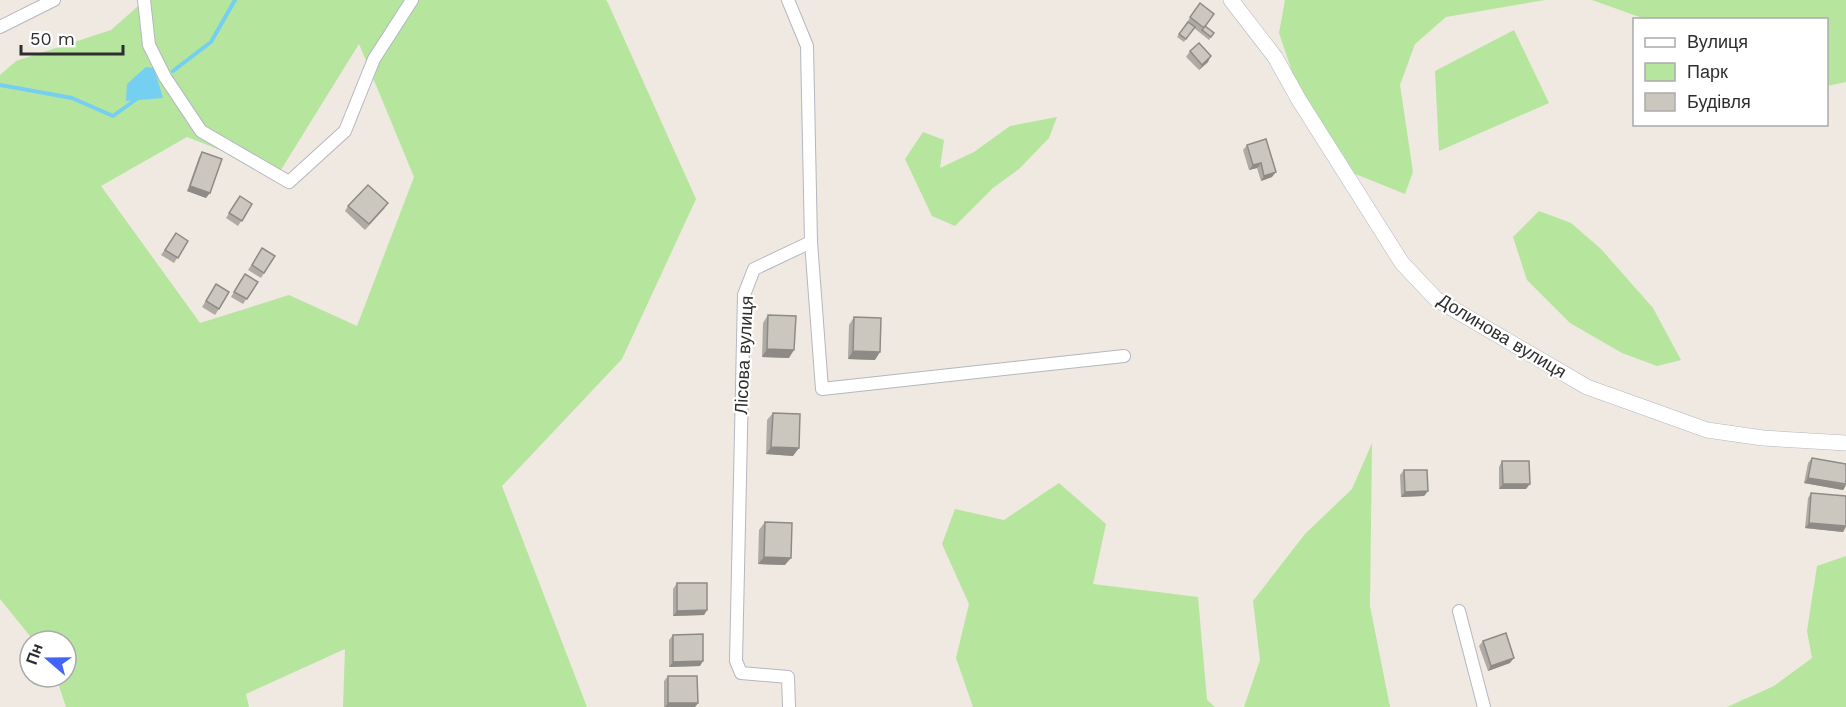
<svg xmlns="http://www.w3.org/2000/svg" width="1846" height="707" viewBox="0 0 1846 707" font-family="'Work Sans',sans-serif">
<rect width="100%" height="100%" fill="#efe9e1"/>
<g fill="#b6e59e" fill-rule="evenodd">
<path d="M145 0H606L608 3 696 199 622 359 502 486 587 707H343L345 649 246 694 249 707H66L56 677H66V641H34L0 599V75L16 61 111 30ZM359 44 414 177 357 326 289 295 200 323 101 186 187 137 279 173Z"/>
<path d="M1285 0H1545L1446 17 1415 44 1400 85 1413 172 1405 194 1343 169 1304 107 1279 33Z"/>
<path d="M1592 0H1846V82L1827 86 1826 20 1645 19Z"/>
<path d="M1514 30 1549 103 1439 151 1435 71Z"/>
<path d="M1057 117 1049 138 1019 169 993 188 955 226 932 216 905 159 923 132 944 140 940 168 974 152 1010 126Z"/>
<path d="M1539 211 1571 223 1601 249 1653 308 1681 360 1657 366 1622 353 1570 323 1527 280 1513 237Z"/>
<path d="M1372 443 1370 606 1390 707H1244L1260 660 1253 601 1305 534 1352 489Z"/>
<path d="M1059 483 1106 524 1093 584 1198 597 1207 700 1215 707H973L956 658 969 604 942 544 955 509 1004 520Z"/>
<path d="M1846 556V707H1727L1774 686 1812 658 1807 631 1817 566Z"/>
</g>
<path fill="#75cff0" d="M146 67 154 68 163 98 126 101 127 84Z"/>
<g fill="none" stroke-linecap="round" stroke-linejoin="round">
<g stroke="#75cff0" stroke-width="4">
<path d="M173 71 211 42 235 0"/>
<path d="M0 85 72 98 113 116 138 98"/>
</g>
<g stroke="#b4b7c1" stroke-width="14">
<g id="minor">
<path d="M144 0 149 45 165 77 201 131 289 182 345 131 374 59 412 0"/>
<path d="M788 0 807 46 811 242 754 269 744 295 736 661 741 673 788 677 789 707"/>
<path d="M0 27 54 0"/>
<path d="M811 242 822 389 1124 356"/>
<path d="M1459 611 1484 707"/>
</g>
</g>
<g stroke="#b4b7c1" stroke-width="16">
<path id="tertiary" d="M1231 0 1275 57 1299 100 1402 263 1436 299 1587 387 1707 430 1763 438 1846 443"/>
</g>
<use href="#minor" stroke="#fff" stroke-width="12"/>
<use href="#tertiary" stroke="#fff" stroke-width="15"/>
</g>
<g fill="#afaba4">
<path d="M1200 3 1205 26 1214 33 1209 40 1194 28 1184 42 1177 37Z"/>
<path d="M1190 51 1208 62 1199 70 1186 57Z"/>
<path d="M1247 145 1272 177 1261 181 1257 168 1249 170 1243 150Z"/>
<path d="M202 152 206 198 187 191 199 157Z"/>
<path d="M236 201 252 204 238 226 226 218Z"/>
<path d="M348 206 385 208 365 230 345 211Z"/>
<path d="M176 233 188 241 174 263 161 255Z"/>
<path d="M262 248 275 256 261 278 248 270Z"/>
<path d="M241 279 258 282 243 304 231 297Z"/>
<path d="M216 284 219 309 215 315 202 307Z"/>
<path d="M768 315 789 358 762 357 763 323Z"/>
<path d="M854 317 875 360 848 359 849 325Z"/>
<path d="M773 413 793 456 766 454 767 420Z"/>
<path d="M1812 458 1846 485 1843 490 1804 483 1808 463Z"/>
<path d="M1502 461 1526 489H1499V467Z"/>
<path d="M1404 470 1428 491 1424 496 1401 497 1400 475Z"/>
<path d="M1811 493 1846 527 1843 532 1805 528 1808 498Z"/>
<path d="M765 522 785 565 758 564 759 530Z"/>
<path d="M677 583 707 610 704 615 673 616V589Z"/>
<path d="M673 635 700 666 669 667V640Z"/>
<path d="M1483 641 1510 663 1488 671 1479 646Z"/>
<path d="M668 676 698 703 695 707H664V681Z"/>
</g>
<g fill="#8e8b86">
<path d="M1211 56 1208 62 1199 70 1202 65Z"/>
<path d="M1261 163 1257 168 1249 170 1253 165Z"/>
<path d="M1276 172 1272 177 1261 181 1264 176Z"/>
<path d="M190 186 210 193 206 198 187 191Z"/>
<path d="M767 349 794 350 789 358 762 357Z"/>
<path d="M853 351 880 352 875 360 848 359Z"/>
<path d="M771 447 799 448 793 456 766 454Z"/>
<path d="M1808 478 1846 485 1843 490 1804 483Z"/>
<path d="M1503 484H1530L1526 489H1499Z"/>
<path d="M1428 491 1424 496 1401 497 1405 492Z"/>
<path d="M1809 523 1846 526 1843 532 1805 528Z"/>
<path d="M764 557 791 558 785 565 758 564Z"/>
<path d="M707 610 704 615 673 616 677 611Z"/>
<path d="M1514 658 1510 663 1488 671 1491 666Z"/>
<path d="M703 661 700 666 669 667 673 662Z"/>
<path d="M668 703H698L695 707H665Z"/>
</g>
<g fill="#cbc7bf" stroke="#8e8b86" stroke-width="1.5">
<path d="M1200 3 1214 14 1204 28 1190 17Z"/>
<path d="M1188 22 1195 27 1186 39 1179 34Z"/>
<path d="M1205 26 1214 33 1211 37 1202 30Z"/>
<path d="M1199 43 1211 56 1202 65 1190 51Z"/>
<path d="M1266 139 1276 172 1264 176 1261 163 1253 165 1247 145Z"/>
<path d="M202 152 222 159 210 193 190 186Z"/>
<path d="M368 185 388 203 369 224 348 206Z"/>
<path d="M240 196 252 204 242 221 229 213Z"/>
<path d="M176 233 188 241 178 258 165 250Z"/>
<path d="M262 248 275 256 264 273 252 265Z"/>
<path d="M245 274 258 282 247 299 234 292Z"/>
<path d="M216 284 229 292 219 309 206 301Z"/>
<path d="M768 315 796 316 794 350 767 349Z"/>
<path d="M854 317 881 318 880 352 853 351Z"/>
<path d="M773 413 800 414 799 448 771 447Z"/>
<path d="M1812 458 1846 464V484L1808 478Z"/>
<path d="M1502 461H1529L1530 484H1503Z"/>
<path d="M1404 470H1427L1428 491 1405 492Z"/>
<path d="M1811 493 1846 496V526L1809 523Z"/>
<path d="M765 522 792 523 791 558 764 557Z"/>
<path d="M677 583H707V610L677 611Z"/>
<path d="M1506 633 1514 658 1491 666 1483 641Z"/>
<path d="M703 634V661L673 662V635Z"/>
<path d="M668 676H697L698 703H668Z"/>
</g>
<g text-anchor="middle" stroke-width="4.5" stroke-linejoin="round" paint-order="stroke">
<g font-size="18" fill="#2e2e2e" stroke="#fff">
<text transform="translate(1502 336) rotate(31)" y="6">Долинова вулиця</text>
<text transform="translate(744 355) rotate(-87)" y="6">Лісова вулиця</text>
</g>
</g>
<rect x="1633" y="18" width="195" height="108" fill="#ffffff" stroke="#ababab" stroke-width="1.5"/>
<rect x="1645" y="38" width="30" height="9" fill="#ffffff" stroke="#ababab" stroke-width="1.5"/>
<text x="1687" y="48" font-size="18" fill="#2e2e2e">Вулиця</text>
<rect x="1645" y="63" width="30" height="18" fill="#b6e59e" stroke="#ababab" stroke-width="1.5"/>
<text x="1687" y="78" font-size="18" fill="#2e2e2e">Парк</text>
<rect x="1645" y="93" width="30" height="18" fill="#cbc7bf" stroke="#ababab" stroke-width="1.5"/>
<text x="1687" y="108" font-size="18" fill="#2e2e2e">Будівля</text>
<g transform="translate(48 659) rotate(290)"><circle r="28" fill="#ffffff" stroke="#ababab" stroke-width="1.5"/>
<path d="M0-4.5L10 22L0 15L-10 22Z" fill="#4264fb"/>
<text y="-9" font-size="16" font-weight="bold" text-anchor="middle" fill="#2e2e2e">Пн</text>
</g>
<path d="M21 45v9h102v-9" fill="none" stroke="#2e2e2e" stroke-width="3"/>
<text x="30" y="45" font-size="18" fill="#2e2e2e" stroke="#ffffff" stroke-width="4.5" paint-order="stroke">50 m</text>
</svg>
